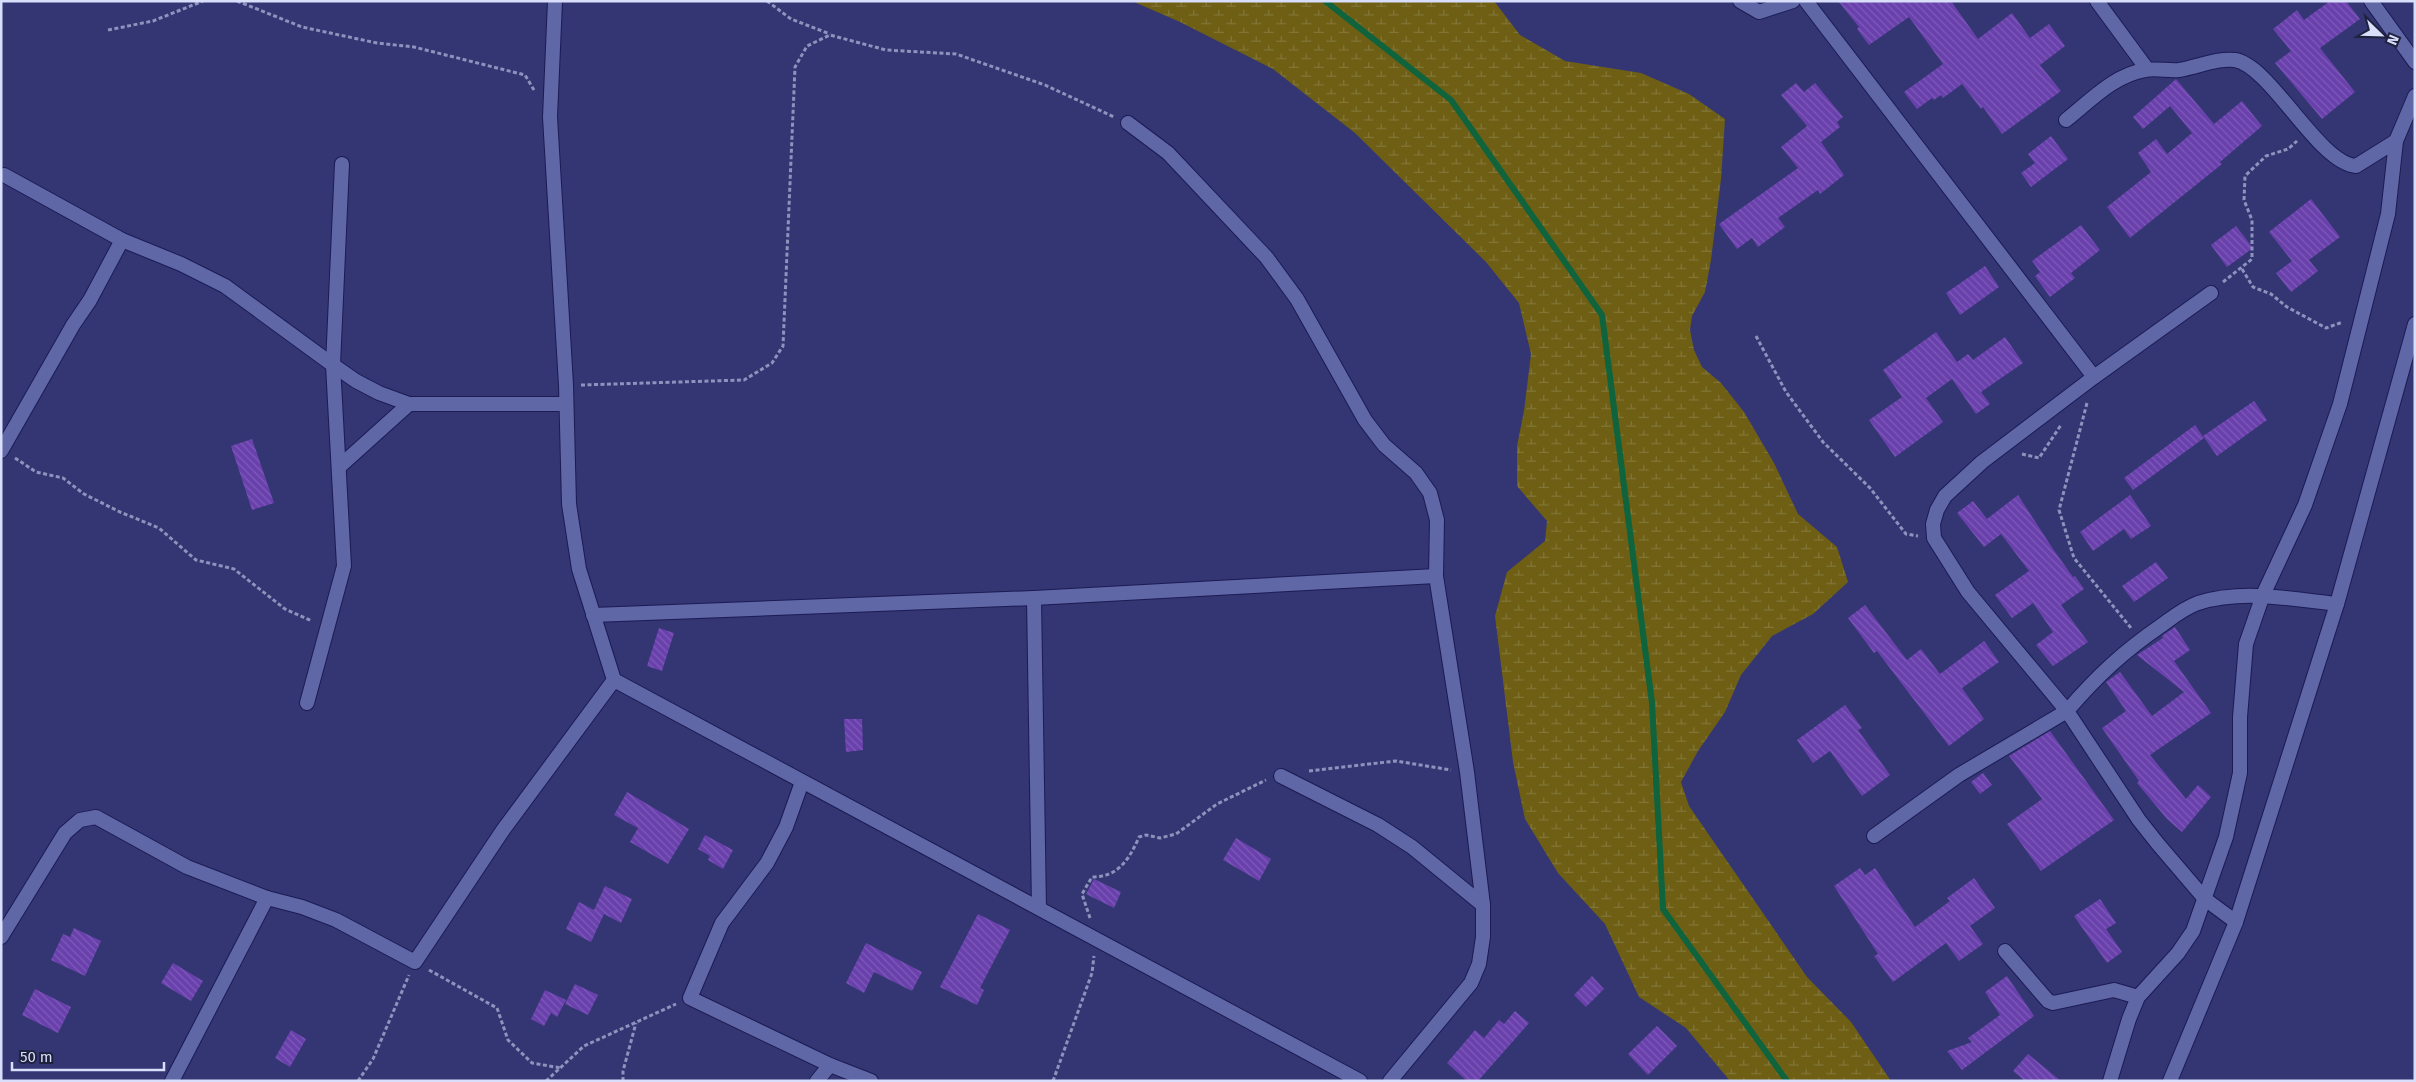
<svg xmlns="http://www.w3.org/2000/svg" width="2416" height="1082" viewBox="0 0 2416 1082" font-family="'Fira Sans',sans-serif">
<defs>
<pattern id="wetland-marsh" width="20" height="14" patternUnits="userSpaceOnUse" patternTransform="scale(1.25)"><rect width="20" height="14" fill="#6e5f15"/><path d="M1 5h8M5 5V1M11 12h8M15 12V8" fill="none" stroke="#827638"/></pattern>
<pattern id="building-back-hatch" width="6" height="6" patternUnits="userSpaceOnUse" patternTransform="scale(1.25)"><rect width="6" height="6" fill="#6940ac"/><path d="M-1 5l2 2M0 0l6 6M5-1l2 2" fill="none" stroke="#7e5bb8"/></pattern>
</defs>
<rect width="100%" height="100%" fill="#333672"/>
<path fill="url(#wetland-marsh)" d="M1132 1H1494L1520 35 1565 61 1641 73 1689 94 1725 119 1721 179 1711 260 1705 292 1692 316 1690 330 1694 350 1702 367 1721 383 1744 412 1774 463 1798 514 1837 547 1848 582 1813 614 1772 636 1741 675 1725 712 1698 751 1681 782 1689 806 1807 977 1851 1022 1891 1081H1730L1686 1028 1639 997 1605 924 1558 873 1525 819 1513 762 1495 616 1507 572 1545 541 1547 521 1517 486V446L1524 411 1531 354 1519 303 1486 262 1355 133 1273 69 1180 22Z"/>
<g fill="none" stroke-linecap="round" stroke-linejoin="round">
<path stroke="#0f633d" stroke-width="6" d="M1325 1 1451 100 1602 315 1652 703 1663 909 1787 1081"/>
</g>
<g fill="url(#building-back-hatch)">
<path d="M1838 1H1951L1978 39 2012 13 2030 38 2049 24 2065 46 2040 65 2061 91 2002 134 1983 107 1981 109 1962 84 1943 98 1941 95 1934 100 1932 98 1917 109 1904 92 1943 64 1909 17 1869 45 1857 29 1859 27Z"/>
<path d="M2330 1H2346L2360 19 2320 48 2355 92 2322 119 2275 63 2291 51 2273 29 2297 10 2304 20Z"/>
<path d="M2176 79 2214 124 2242 101 2262 126 2220 162 2222 164 2130 238 2107 207 2151 172 2138 153 2156 139 2167 154 2192 133 2170 106 2143 129 2133 117Z"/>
<path d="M1796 83 1804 92 1815 83 1843 117 1837 122 1840 127 1821 142 1844 175 1820 194 1818 190 1778 218 1785 227 1758 247 1752 238 1737 249 1719 224 1798 168 1781 147 1807 126 1781 95Z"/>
<path d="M2051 136 2068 159 2031 187 2021 173 2035 163 2028 154Z"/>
<path d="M2311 199 2340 237 2309 260 2318 271 2291 292 2276 273 2292 261 2269 232Z"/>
<path d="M2081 225 2100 250 2071 273 2075 278 2050 297 2035 276 2040 272 2032 261Z"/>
<path d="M2236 226 2253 248 2227 267 2211 245Z"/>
<path d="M1985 266 1999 287 1960 315 1946 293Z"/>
<path d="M1936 332 1957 362 1968 354 1973 360 2005 337 2023 363 1981 392 1990 404 1976 414 1952 379 1926 398 1943 422 1895 457 1869 420 1902 397 1883 370Z"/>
<path d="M2254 401 2267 420 2217 456 2203 436Z"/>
<path d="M2195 425 2204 438 2133 490 2124 478Z"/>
<path d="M252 439 274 503 252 510 231 446Z"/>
<path d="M2018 495 2053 549 2073 577 2075 576 2084 589 2061 605 2088 642 2053 666 2036 645 2053 632 2033 603 2012 618 1995 595 2029 571 2001 534 1984 547 1957 513 1973 501 1987 519Z"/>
<path d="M2130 495 2151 526 2131 539 2124 529 2093 551 2080 532Z"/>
<path d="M2156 562 2168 578 2134 602 2122 586Z"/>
<path d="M1865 605 1907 660 1921 649 1940 674 1984 641 1999 662 1962 688 1984 719 1949 746 1877 651 1874 653 1848 618Z"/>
<path d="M2175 627 2190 650 2174 661 2211 713 2150 755 2186 799 2198 785 2211 797 2182 832 2167 819 2137 783 2139 781 2102 728 2126 711 2106 682 2120 672 2152 716 2184 692 2137 655 2163 638 2162 636Z"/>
<path d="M659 628 674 633 662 671 647 666Z"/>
<path d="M1845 705 1862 728 1858 730 1890 775 1862 796 1830 751 1813 763 1797 740Z"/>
<path d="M844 719H862L863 750 846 752Z"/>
<path d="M2050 731 2114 820 2041 871 2007 824 2042 799 2009 756Z"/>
<path d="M1983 773 1992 785 1980 794 1971 782Z"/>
<path d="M627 792 689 829 668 864 630 842 638 828 614 815Z"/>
<path d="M705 835 733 850 723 869 708 860 710 856 698 849Z"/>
<path d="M1236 838 1271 859 1259 881 1223 860Z"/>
<path d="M1860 868 1865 875 1875 868 1915 927 1950 901 1947 898 1974 878 1995 908 1970 926 1983 944 1959 961 1946 943 1893 982 1874 956 1878 954 1834 886Z"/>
<path d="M1094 879 1121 892 1114 908 1086 894Z"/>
<path d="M605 886 632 899 621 923 604 914 591 942 566 929 579 902 594 910Z"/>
<path d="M2100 899 2116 923 2106 929 2122 952 2107 963 2074 916Z"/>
<path d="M978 914 1010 930 980 988 984 990 977 1005 940 987Z"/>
<path d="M74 928 101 941 85 976 51 960 63 934 70 937Z"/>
<path d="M866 943 922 972 912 991 874 972 864 993 846 983Z"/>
<path d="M173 963 203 981 191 1001 161 983Z"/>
<path d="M1592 976 1604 989 1586 1007 1574 995Z"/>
<path d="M2007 976 2034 1016 1962 1070 1947 1051 1972 1042 1968 1038 2000 1015 1985 992Z"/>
<path d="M575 984 598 995 588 1015 565 1004Z"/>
<path d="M35 989 71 1007 58 1033 22 1015Z"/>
<path d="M545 990 566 1000 557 1017 551 1013 544 1026 531 1019Z"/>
<path d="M1515 1011 1529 1023 1478 1081H1467L1447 1063 1475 1030 1484 1038 1499 1020 1504 1024Z"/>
<path d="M1657 1026 1677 1046 1648 1075 1628 1054Z"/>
<path d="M291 1030 306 1039 290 1067 275 1058Z"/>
<path d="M2028 1054 2061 1081H2025L2013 1071Z"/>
</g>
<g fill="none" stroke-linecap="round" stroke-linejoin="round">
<g stroke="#1c1b54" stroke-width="16">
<g id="minor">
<path d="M555 1 550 117 566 385 569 504 579 569 614 680 1360 1081"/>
<path d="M1740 1 1759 12 1793 1"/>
<path d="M1806 1 2094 377"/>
<path d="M2097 1 2147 69"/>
<path d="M2371 1 2415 62"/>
<path d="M2066 120C2090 101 2114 75 2145 70 2156 68 2168 71 2179 70 2198 67 2216 58 2235 60 2271 66 2318 163 2356 166L2396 141"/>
<path d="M1128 123 1168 153 1267 258 1297 299 1365 420 1384 445 1416 473 1430 493 1437 520 1436 576 1467 772 1483 905V937L1479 964 1471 983 1390 1081"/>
<path d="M4 175 122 240 181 264 225 286 333 365 356 381 379 393 409 404H566"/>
<path d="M1 451 73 325 90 300 122 240"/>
<path d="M339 467 409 404"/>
<path d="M1034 598 1039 908"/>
<path d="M593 615 1034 598 1436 576"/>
<path d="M307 703 344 566 333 365 342 164"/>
<path d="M1281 776 1378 825 1412 847 1483 905"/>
<path d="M802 782 786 827 767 863 722 923 690 998 830 1065 871 1081"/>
<path d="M1874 836 1959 775 2067 711 1968 592 1934 538 1933 524 1937 510 1945 496 1982 462 2094 377 2211 293"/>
<path d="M2236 922 2205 899 2158 844 2139 820 2067 711C2097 676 2124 651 2162 625 2173 617 2184 608 2198 603 2243 589 2292 599 2337 604"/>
<path d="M1 937 65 833 80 820 96 817 187 867 267 898 302 907 336 920 415 962 503 830 614 680"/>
<path d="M2005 951 2048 1001 2053 1003 2114 990 2138 997"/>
<path d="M172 1081 267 898"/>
<path d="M817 1081 830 1065"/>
<path d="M2110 1081 2129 1019 2138 997 2178 953 2193 931 2226 837 2240 773V717L2246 644 2263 595 2305 505 2340 404 2388 214 2396 141 2415 96"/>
<path d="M2170 1081 2236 922 2337 604 2415 324"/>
</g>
</g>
<g stroke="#8e92bd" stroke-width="3" stroke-dasharray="4 2.5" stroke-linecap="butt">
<path d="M237 1 302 27 377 43 414 47 525 75 534 90"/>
<path d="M767 1 791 19 830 34"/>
<path d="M108 30 153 21 203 1"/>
<path d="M2242 269 2253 287 2271 294 2287 307 2326 328 2343 322"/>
<path d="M2223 282 2252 259V220L2244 200 2245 176 2266 156 2288 149 2297 141"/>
<path d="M1756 336 1786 392 1823 442 1870 488 1906 534 1918 536"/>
<path d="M581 385 744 380 772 363 783 346 795 67 807 46 830 35 886 50 956 54 1045 85 1114 117"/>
<path d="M2087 403 2059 510 2074 558 2131 628"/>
<path d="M2022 454 2039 458 2061 425"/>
<path d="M15 458 36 472 63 478 84 494 120 512 159 528 196 560 234 569 285 609 312 621"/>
<path d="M1309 771 1396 761 1451 770"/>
<path d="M1090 918 1082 894 1092 877C1118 877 1129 860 1139 837L1146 835 1160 838 1176 834 1217 804 1266 780"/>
<path d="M429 970 497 1008 508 1040 532 1063 561 1068"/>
<path d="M358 1081 373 1059 409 975"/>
<path d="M546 1081 584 1046 676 1004"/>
<path d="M623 1081V1071L636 1023"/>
<path d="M1053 1081 1092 973 1094 956"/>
</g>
<use href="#minor" stroke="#5f67a7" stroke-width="14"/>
</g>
<rect width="2416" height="1082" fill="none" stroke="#d9defb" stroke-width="5"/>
<g transform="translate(2381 35) rotate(113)" stroke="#1f223d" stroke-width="4" paint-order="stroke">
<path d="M0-4L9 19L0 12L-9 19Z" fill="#d9defb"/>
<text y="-8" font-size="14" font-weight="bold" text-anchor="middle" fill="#d9defb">N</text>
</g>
<path d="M12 1062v8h152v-8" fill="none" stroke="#d9defb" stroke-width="2.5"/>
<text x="20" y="1062" font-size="15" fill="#d9defb" stroke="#1f223d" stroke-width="4" paint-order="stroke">50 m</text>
</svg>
